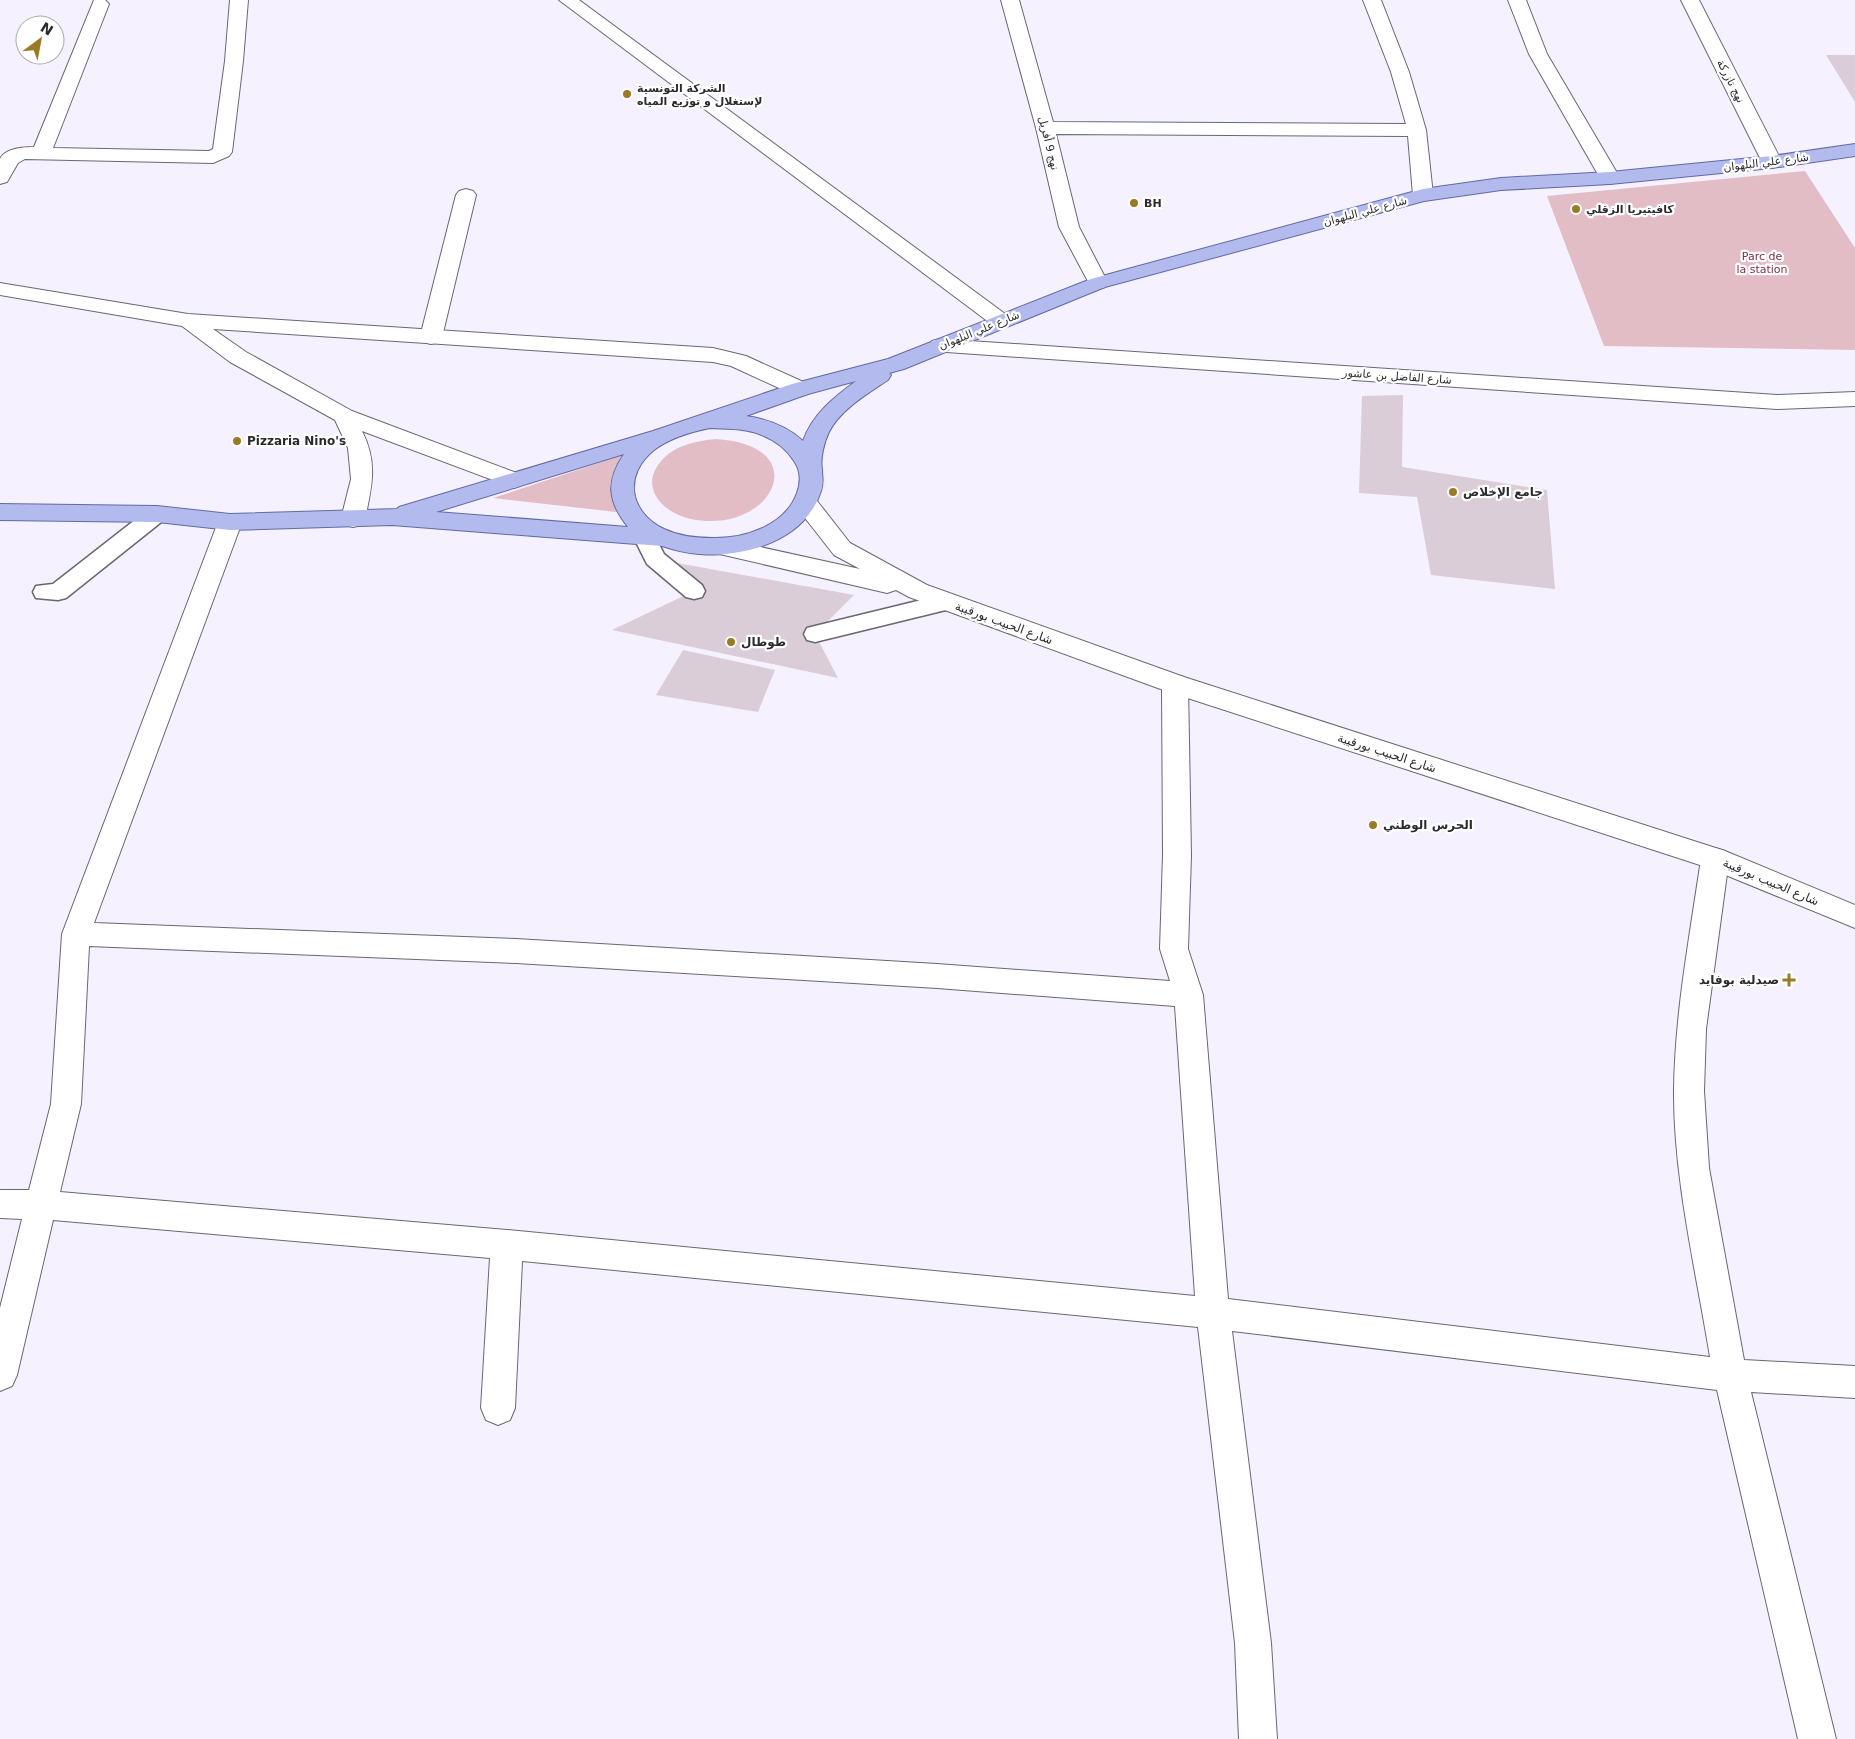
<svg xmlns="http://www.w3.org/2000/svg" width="1855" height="1739" viewBox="0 0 1855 1739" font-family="'DejaVu Sans','Noto Naskh Arabic',sans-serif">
<rect width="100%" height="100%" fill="#f6f1fe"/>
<g fill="#e2bdc6">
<path d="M1805 171 1855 248V350L1604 346 1547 196Z"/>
<path d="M715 439C818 445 772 536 691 519 662 513 637 486 663 459 676 445 697 441 715 439Z"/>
<path d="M623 455 625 513 493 498Z"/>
</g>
<g fill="#dacdd7">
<path d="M1826 55H1855V102Z"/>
<path d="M1403 395 1402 467 1547 490 1555 589 1431 575 1417 497 1359 493 1362 396Z"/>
<path d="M655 559 854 595 815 634 838 678 612 630 694 591Z"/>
<path d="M683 650 775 670 758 712 656 695Z"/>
</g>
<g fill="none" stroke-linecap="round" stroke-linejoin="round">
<g stroke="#6b6672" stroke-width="3">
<g id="lane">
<path d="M157 507 165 509 168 514 165 519 66 598 58 600 36 598 33 592 36 586 53 584 149 509Z"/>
<path d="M644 529 652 531 664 554 702 585 705 591 702 597 694 599 686 597 647 564 633 536 636 531Z"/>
<path d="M946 594 954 596 957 602 954 608 815 642 807 640 804 634 807 628 815 626Z"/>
</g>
</g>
<g stroke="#6b6672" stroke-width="2">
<g id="street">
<path d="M94 0H105L109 4 53 148 209 151 213 149 225 61 230 0H248L243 61 232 152 229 156 213 163 25 159 18 163 7 182 0 184C0 177 0 166 0 159 5 148 25 147 34 147Z"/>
<path d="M559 0H579L1008 316 1012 321 1008 326 1001 328 994 326Z"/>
<path d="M1001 0H1019L1053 122 1406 124 1391 72 1363 0H1381L1409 72 1426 130 1433 195 1430 199 1423 201 1416 199 1413 195 1408 136 1056 134 1079 227 1108 283 1105 287 1098 289 1091 287 1059 227 1036 128Z"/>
<path d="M1508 0H1526L1547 54 1620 178 1617 182 1610 184 1603 182 1600 178 1529 54Z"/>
<path d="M1681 0H1699L1782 162 1779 166 1772 168 1765 166 1762 162Z"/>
<path d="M466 189 473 191 476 195 442 337 439 342 431 344 423 342 420 337 456 195 459 191Z"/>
<path d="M940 339 1777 395 1855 392V406L1777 409 932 351 929 346 932 341Z"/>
<path d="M230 514 238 516 242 522 94 923 516 939 937 964 1170 981 1160 949 1163 855 1162 684 1166 677 1175 675 1184 677 1188 684 1191 855 1188 949 1203 995 1228 1299 1710 1357C1696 1271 1673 1176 1674 1089 1675 1012 1690 935 1701 859L1705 851 1715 848 1725 851 1729 859 1706 1029 1704 1091 1709 1168 1744 1360 1855 1366V1398L1751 1392 1836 1739H1798L1717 1390 1232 1331 1271 1643 1277 1739H1239L1235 1643 1198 1327 522 1261 515 1408 510 1420 498 1425 486 1420 481 1408 490 1258 53 1220 17 1375 12 1386 0 1391V1308L22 1219 0 1218V1190H29L51 1104 62 934 218 522 222 516ZM89 946 516 963 937 988 1175 1006 1195 1296 507 1230 60 1192 81 1104Z"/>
</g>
</g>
<g stroke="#6b6672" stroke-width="2">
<g id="secondary">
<path d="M0 283 188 314 713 348 746 356 808 384 811 389 808 394 800 396 792 394 731 366 713 362 213 329 246 352 352 411 522 475 526 480 522 485 514 488 362 431C378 463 372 485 365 519L361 525 353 527 345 525 341 519 351 479 348 448 335 420 230 362 182 326 0 295Z"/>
<path d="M806 495 814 497 850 543 927 585 1184 677 1725 851 1855 905V928L1706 867 1166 691 909 597 896 590 887 593 724 555 716 553 712 547 716 541 724 539 860 569 834 555 798 509 794 503 798 497Z"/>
</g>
</g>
<g stroke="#626aa3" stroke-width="2">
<path id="primary" d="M1855 144V156L1772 168 1610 184 1501 190 1424 201 1105 287 904 369 889 373 891 375 888 380C867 394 840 410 829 432 824 442 820 459 822 469 822 477 824 483 821 491 806 540 745 558 699 554 686 553 674 550 662 546L392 525 230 530 157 522 0 520V504L157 506 230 514 397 509 399 507 653 431 792 384 888 359 1091 279 1423 189 1501 178 1610 172 1772 156ZM856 381C834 397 812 415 803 441 787 426 767 419 746 416L808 394ZM710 428C726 429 744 428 759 434 773 439 786 448 794 461 801 471 801 482 797 493 785 526 744 539 712 538 695 538 679 536 664 529 629 512 623 475 654 450 670 438 690 432 710 428ZM624 454C605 482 608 502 628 527L436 512Z"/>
</g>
<use href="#lane" fill="#fff" fill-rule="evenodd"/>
<use href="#street" fill="#fff" fill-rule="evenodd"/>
<use href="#secondary" fill="#fff" fill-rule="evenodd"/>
<use href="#primary" fill="#b2baee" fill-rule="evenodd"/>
</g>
<g fill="#9a7b25" stroke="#fff" stroke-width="2">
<circle cx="627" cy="94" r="5"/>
<circle cx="1134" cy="203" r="5"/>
<circle cx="1576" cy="209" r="5"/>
<circle cx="237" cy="441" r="5"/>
<circle cx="1453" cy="492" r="5"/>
<circle cx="731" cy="642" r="5"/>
<circle cx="1373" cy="825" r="5"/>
<path d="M1786.5 972.5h5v5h5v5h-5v5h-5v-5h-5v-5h5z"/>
</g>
<g text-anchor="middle" stroke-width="4.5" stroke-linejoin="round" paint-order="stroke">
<g font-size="11" fill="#2c2a2f" stroke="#fff">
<text transform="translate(1731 81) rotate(63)" y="4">نهج تازركة</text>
<text transform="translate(1049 143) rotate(76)" y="4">نهج 9 أفريل</text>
<text transform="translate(1766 162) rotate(-7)" y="4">شارع علي البلهوان</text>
<text transform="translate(1365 211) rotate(-15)" y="4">شارع علي البلهوان</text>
<text transform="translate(979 330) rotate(-22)" y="4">شارع علي البلهوان</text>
<text transform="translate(1397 376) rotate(4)" y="4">شارع الفاضل بن عاشور</text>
</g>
<g font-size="11" font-weight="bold" fill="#2c2a2f" stroke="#fff" text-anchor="start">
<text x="637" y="92">الشركة التونسية<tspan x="637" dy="13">لإستغلال و توزيع المياه</tspan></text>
<text x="1144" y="207">BH</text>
<text x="1586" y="213">كافيتيريا الزقلي</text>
</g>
<g font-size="11" fill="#773048" stroke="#fff">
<text x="1762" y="260">Parc de<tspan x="1762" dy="13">la station</tspan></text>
</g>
<g font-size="12" font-weight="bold" fill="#2c2a2f" stroke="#fff" text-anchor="start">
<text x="247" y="445">Pizzaria Nino's</text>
<text x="1463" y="496">جامع الإخلاص</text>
<text x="741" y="646">طوطال</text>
<text x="1383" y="829">الحرس الوطني</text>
<text x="1779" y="984" text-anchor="end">صيدلية بوفايد</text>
</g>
<g font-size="12" fill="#2c2a2f" stroke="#fff">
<text transform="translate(1004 623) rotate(20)" y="4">شارع الحبيب بورقيبة</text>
<text transform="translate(1387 753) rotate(18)" y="4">شارع الحبيب بورقيبة</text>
<text transform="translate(1771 882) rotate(23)" y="4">شارع الحبيب بورقيبة</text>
</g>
</g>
<g transform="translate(40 40) rotate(32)"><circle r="24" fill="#ffffff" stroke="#abaaac"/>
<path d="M0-4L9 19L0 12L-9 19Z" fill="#9a7b25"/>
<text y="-8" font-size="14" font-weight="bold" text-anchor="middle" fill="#2c2a2f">N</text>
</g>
</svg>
